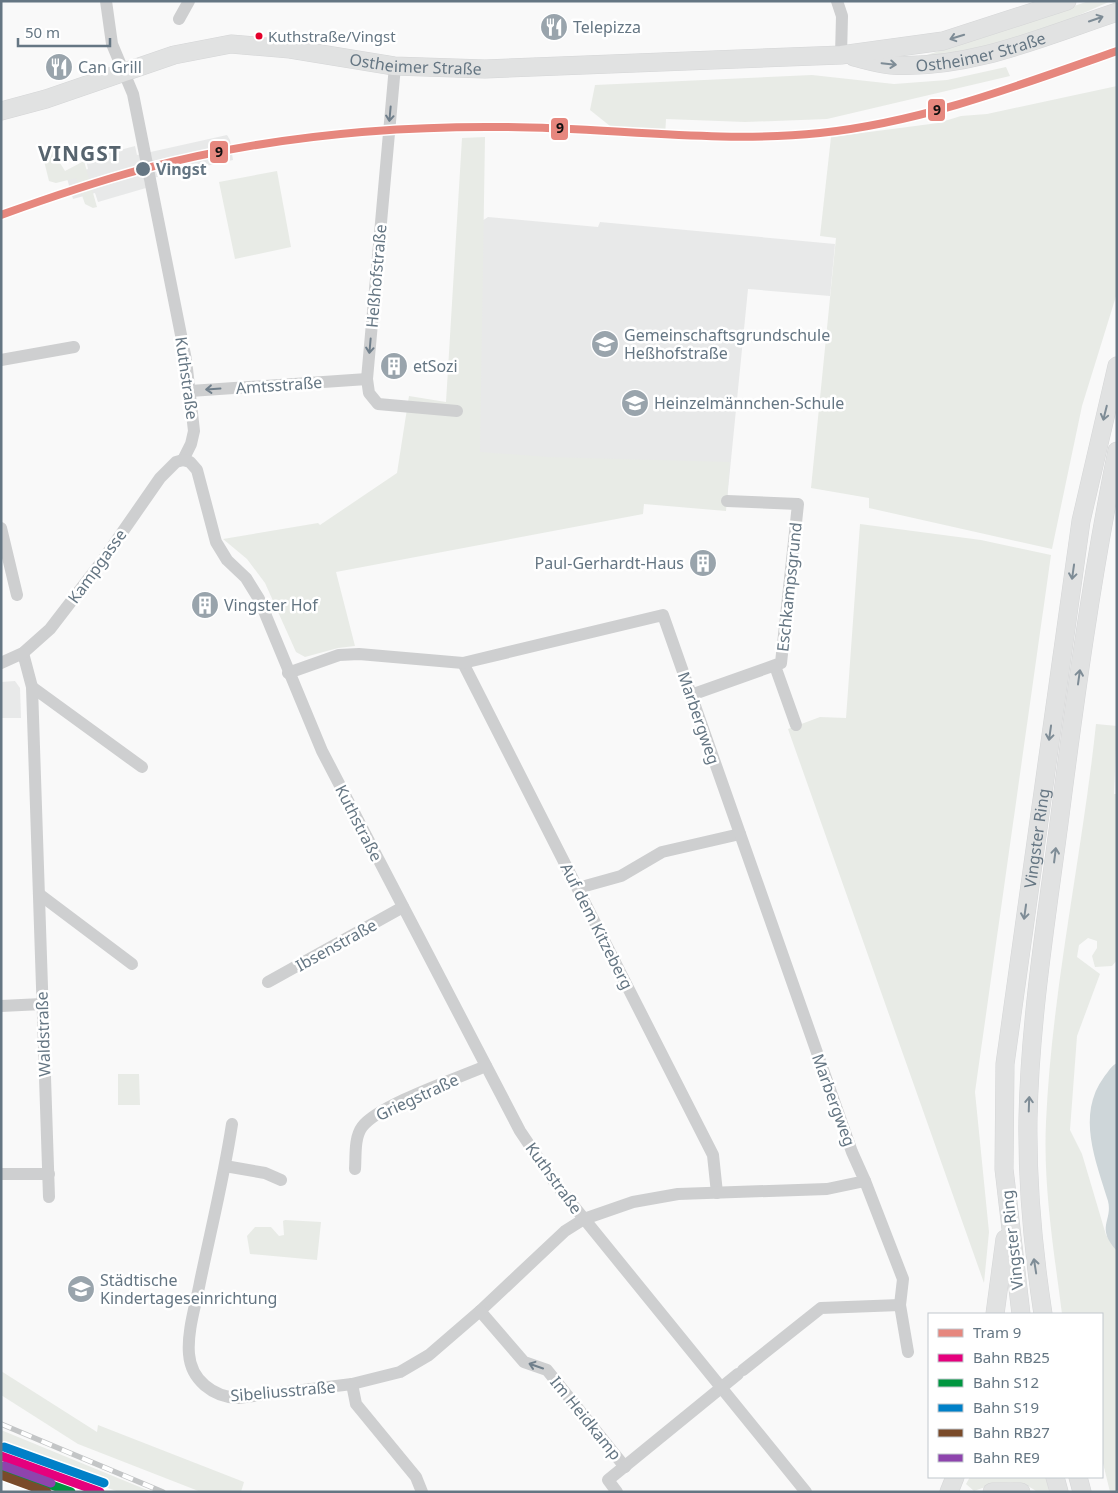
<svg xmlns="http://www.w3.org/2000/svg" width="1118" height="1493" viewBox="0 0 1118 1493" font-family="'Noto Sans',sans-serif">
<rect width="100%" height="100%" fill="#f9f9f9"/>
<g fill="#e8e9e9">
<path d="M227 135 230 140 233 160 144 180 146 188 98 202 95 193 73 199 66 175 88 169 86 159 135 146 137 155Z"/>
<path d="M488 217 598 227 600 222 835 244 830 296 748 289 727 500 441 454 479 223Z"/>
<path d="M15 681 20 688 21 718H1V682Z"/>
</g>
<g fill="#e8ebe6">
<path d="M1089 1H1111L1038 33 978 50 921 57Z"/>
<path d="M1006 67 1010 76 827 119 745 122 666 119 665 137 620 134 590 110 595 85 812 75 894 84 947 80Z"/>
<path d="M1117 86V293L1082 406 1052 549 869 508V498L811 488 836 238 820 236 831 137 938 123 961 116 987 114Z"/>
<path d="M485 137 480 452 547 457 730 462 726 511 644 504 643 514 336 572 355 646 338 648 305 657 296 652 265 583 247 559 223 539 318 523 320 525 397 473 409 396 446 402 462 138Z"/>
<path d="M50 147 65 171 84 161 97 207 93 208 85 204 76 178 56 183 49 181 42 153Z"/>
<path d="M277 171 291 247 235 259 219 182Z"/>
<path d="M860 524 981 540 1051 555 975 1092 989 1232 984 1283 788 729 820 717 846 718Z"/>
<path d="M1096 724 1117 726 1114 794H1117V960L1112 966 1095 967 1092 956 1097 948V941L1088 938 1079 945 1077 957 1100 974 1077 1036 1070 1130 1082 1154 1106 1235 1117 1251V1492H1110L1102 1459V1314H1062C1054 1251 1043 1186 1046 1122 1052 988 1082 857 1096 724Z"/>
<path d="M118 1074H139L140 1105H118Z"/>
<path d="M285 1220 321 1222 317 1260 250 1254 247 1236 255 1227H271L279 1236 284 1235 283 1221Z"/>
<path d="M1 1371 97 1432 98 1425 244 1482 241 1492H201L78 1444 1 1395Z"/>
<path d="M1 1430 152 1492H119L1 1449Z"/>
<path d="M970 1477H1046L1049 1492H1037C1019 1476 993 1484 974 1491L966 1484Z"/>
</g>
<path fill="#ced6d9" d="M1117 1063V1251C1095 1227 1113 1221 1108 1201 1096 1161 1076 1115 1104 1077 1108 1072 1111 1066 1117 1063Z"/>
<g fill="none" stroke-linecap="round" stroke-linejoin="round">
<g stroke="#d5d6d7" stroke-width="19">
<g id="secondary">
<path id="s1" d="M854 57C866 60 879 64 891 65 969 70 1045 36 1117 12"/>
<path id="s2" d="M1 111 46 99 174 55 231 44 290 49 394 66 485 69 841 55 943 41 1067 1"/>
<path d="M995 1314 1005 1239"/>
<path id="s3" d="M1021 1314 1004 1169 1005 1064 1081 521 1117 366"/>
<path d="M1043 1314C1033 1249 1027 1184 1028 1118 1030 1020 1046 921 1059 823 1075 698 1092 574 1117 451"/>
<path d="M1055 1477 1059 1492"/>
<path d="M1078 1477 1082 1492"/>
<path d="M949 1492 955 1477"/>
<path d="M992 1492H1021"/>
</g>
</g>
<g stroke="#cecfd0" stroke-width="12">
<path d="M106 1 112 44 133 94 186 360 194 431 191 444 183 460"/>
<path d="M837 1 842 16 841 55"/>
<path d="M179 19 189 1"/>
<path d="M395 66 367 379 369 393 378 404 457 411"/>
<path d="M1 360 74 347"/>
<path d="M190 391 367 379"/>
<path d="M183 460 190 462 197 470 216 542 227 560 246 578 259 599 322 751 520 1131 555 1183 806 1492"/>
<path d="M1 528 17 595"/>
<path d="M23 653 32 687 49 1197"/>
<path d="M1 663 23 653 50 629 103 560 160 478 176 462 183 460"/>
<path d="M463 663 713 1155 717 1193"/>
<path d="M775 666 796 725"/>
<path d="M32 687 142 767"/>
<path d="M691 695 781 663 798 504 727 501"/>
<path d="M578 888 621 876 662 852 740 834"/>
<path d="M39 894 132 964"/>
<path d="M268 982 403 907"/>
<path d="M1 1006 42 1004"/>
<path d="M232 1124C224 1177 211 1229 200 1282 196 1304 187 1331 189 1354 191 1380 213 1397 238 1398L352 1384 400 1372 429 1355 480 1311 565 1231 584 1219 633 1202 678 1194 827 1189 865 1181 852 1152 663 615 463 663 359 654 339 655 288 673"/>
<path d="M225 1166 265 1173 281 1180"/>
<path d="M355 1169C356 1156 354 1138 362 1127 378 1105 458 1078 486 1066"/>
<path d="M1 1174H49"/>
<path d="M865 1181 903 1279 900 1305 908 1352"/>
<path d="M480 1311 524 1362 547 1370 625 1467"/>
<path d="M743 1370 821 1308 900 1305"/>
<path d="M352 1384 356 1404 416 1477 422 1492"/>
<path d="M617 1492 608 1480 738 1374"/>
</g>
<use href="#secondary" stroke="#e1e2e2" stroke-width="18"/>
<g stroke="#c3c5c6" stroke-width="5.5">
<path id="rail" d="M1 1424 163 1492"/>
</g>
<use href="#rail" stroke="#fff" stroke-width="4" stroke-dasharray="11" stroke-linecap="butt"/>
<g stroke="#fff" stroke-width="12">
<path id="rail-1" d="M1 1456 100 1492"/>
</g>
<g stroke="#fff" stroke-width="12">
<path id="rail-2" d="M1 1467 71 1492"/>
</g>
<g stroke="#fff" stroke-width="12">
<path id="rail-3" d="M4 1447 104 1483"/>
</g>
<g stroke="#fff" stroke-width="12">
<path id="rail-4" d="M1 1475 47 1492"/>
</g>
<g stroke="#fff" stroke-width="12">
<path id="rail-5" d="M4 1466 51 1483"/>
</g>
<use href="#rail-1" stroke="#e5007d" stroke-width="9"/>
<use href="#rail-2" stroke="#009640" stroke-width="9"/>
<use href="#rail-3" stroke="#0080c8" stroke-width="9"/>
<use href="#rail-4" stroke="#7a4b2a" stroke-width="9"/>
<use href="#rail-5" stroke="#8e44ad" stroke-width="9"/>
<g stroke="#fff" stroke-width="11">
<path id="tram-1" d="M1 215C48 198 95 182 143 169 257 139 381 126 500 127 606 127 714 144 820 133 923 122 1020 85 1117 51"/>
</g>
<use href="#tram-1" stroke="#e6877e" stroke-width="8"/>
</g>
<defs><path id="oneway-shaft" d="M-6 0H5M1.5-3L5.5 0L1.5 3" fill="none" stroke-width="1.6" stroke-linecap="round" stroke-linejoin="round" transform="scale(1.25)"/></defs>
<g stroke="#7e8c96">
<use href="#oneway-shaft" transform="translate(1096 19) rotate(-19)"/>
<use href="#oneway-shaft" transform="translate(957 37) rotate(163)"/>
<use href="#oneway-shaft" transform="translate(889 64) rotate(6)"/>
<use href="#oneway-shaft" transform="translate(1105 413) rotate(104)"/>
<use href="#oneway-shaft" transform="translate(1073 572) rotate(98)"/>
<use href="#oneway-shaft" transform="translate(1079 677) rotate(-82)"/>
<use href="#oneway-shaft" transform="translate(1050 733) rotate(98)"/>
<use href="#oneway-shaft" transform="translate(1055 855) rotate(-83)"/>
<use href="#oneway-shaft" transform="translate(1025 912) rotate(98)"/>
<use href="#oneway-shaft" transform="translate(1029 1104) rotate(-88)"/>
<use href="#oneway-shaft" transform="translate(1035 1266) rotate(-99)"/>
</g>
<g stroke="#707f8b">
<use href="#oneway-shaft" transform="translate(390 114) rotate(95)"/>
<use href="#oneway-shaft" transform="translate(370 346) rotate(95)"/>
<use href="#oneway-shaft" transform="translate(213 389) rotate(176)"/>
<use href="#oneway-shaft" transform="translate(536 1366) rotate(-161)"/>
</g>
<defs>
<g id="restaurant-disc" transform="scale(1.4375)"><circle r="9.5" fill="#99a4ac" stroke="#fff"/><path d="M-5-6h1v4h1v-4h1v4h1v-4h1v5L-1.5 .5V6h-2V.5L-5-1ZM5-6V6H3V1.5H1.5Q1.5-4 5-6Z" fill="#fff"/></g>
<g id="school-disc" transform="scale(1.4375)"><circle r="9.5" fill="#99a4ac" stroke="#fff"/><path d="M0-5L7-2L0 1L-7-2ZM-4 1L0 2.5L4 1V4Q0 6-4 4Z" fill="#fff"/></g>
<g id="building-disc" transform="scale(1.4375)"><circle r="9.5" fill="#99a4ac" stroke="#fff"/><path d="M-4-6H4V6H1V3H-1V6H-4ZM-2.5-4.3h1.7v1.8h-1.7ZM.8-4.3h1.7v1.8H.8ZM-2.5-1h1.7V.8h-1.7ZM.8-1h1.7V.8H.8Z" fill="#fff"/></g>
</defs>
<g fill-rule="evenodd">
<use href="#restaurant-disc" x="554" y="27"/>
<use href="#restaurant-disc" x="59" y="67"/>
<use href="#school-disc" x="605" y="344"/>
<use href="#building-disc" x="394" y="366"/>
<use href="#school-disc" x="635" y="403"/>
<use href="#building-disc" x="703" y="563"/>
<use href="#building-disc" x="205" y="605"/>
<use href="#school-disc" x="81" y="1289"/>
</g>
<circle fill="#e4002b" stroke="#fff" stroke-width="2" cx="259" cy="36" r="4.5"/>
<circle fill="#657683" stroke="#fff" stroke-width="2" cx="143" cy="169" r="8"/>
<g text-anchor="middle" stroke-width="5" stroke-linejoin="round" paint-order="stroke">
<g font-size="15" fill="#657683" stroke="#fff" text-anchor="start">
<text x="268" y="42">Kuthstraße/Vingst</text>
</g>
<g font-size="16" fill="#657683" stroke="#fff" text-anchor="start">
<text x="573" y="33">Telepizza</text>
<text x="78" y="73">Can Grill</text>
<text x="624" y="341">Gemeinschaftsgrundschule<tspan x="624" dy="18">Heßhofstraße</tspan></text>
<text x="413" y="372">etSozi</text>
<text x="654" y="409">Heinzelmännchen-Schule</text>
<text x="684" y="569" text-anchor="end">Paul-Gerhardt-Haus</text>
<text x="224" y="611">Vingster Hof</text>
<text x="100" y="1286">Städtische<tspan x="100" dy="18">Kindertageseinrichtung</tspan></text>
</g>
<g font-size="16" fill="#657683" stroke="#fff">
<text dy="6" stroke="none"><textPath href="#s1" startOffset="129">Ostheimer Straße</textPath></text>
<text dy="6" stroke="none"><textPath href="#s2" startOffset="426">Ostheimer Straße</textPath></text>
<text transform="translate(376 276) rotate(-85)" y="6">Heßhofstraße</text>
<text transform="translate(187 378) rotate(82)" y="6">Kuthstraße</text>
<text transform="translate(279 385) rotate(-4)" y="6">Amtsstraße</text>
<text transform="translate(97 566) rotate(-54)" y="6">Kampgasse</text>
<text transform="translate(789 587) rotate(-84)" y="6">Eschkampsgrund</text>
<text transform="translate(699 718) rotate(71)" y="6">Marbergweg</text>
<text transform="translate(359 823) rotate(63)" y="6">Kuthstraße</text>
<text dy="6" stroke="none"><textPath href="#s3" startOffset="479">Vingster Ring</textPath></text>
<text transform="translate(597 926) rotate(63)" y="6">Auf dem Kitzeberg</text>
<text transform="translate(336 945) rotate(-29)" y="6">Ibsenstraße</text>
<text transform="translate(43 1034) rotate(-92)" y="6">Waldstraße</text>
<text transform="translate(417 1097) rotate(-25)" y="6">Griegstraße</text>
<text transform="translate(834 1100) rotate(70)" y="6">Marbergweg</text>
<text transform="translate(554 1178) rotate(54)" y="6">Kuthstraße</text>
<text transform="translate(1012 1240) rotate(-96)" y="6">Vingster Ring</text>
<text transform="translate(283 1391) rotate(-5)" y="6">Sibeliusstraße</text>
<text transform="translate(586 1418) rotate(51)" y="6">Im Heidkamp</text>
</g>
<g font-size="16" font-weight="bold" fill="#657683" stroke="#fff" text-anchor="start">
<text x="156" y="175">Vingst</text>
</g>
<g font-size="21" font-weight="bold" letter-spacing="1" fill="#57646e" stroke="#fff">
<text x="80" y="161">VINGST</text>
</g>
</g>
<g stroke="#fff" stroke-width="2">
<rect x="927" y="98" width="19" height="24" rx="5" fill="#e6877e"/>
<rect x="550" y="117" width="19" height="24" rx="5" fill="#e6877e"/>
<rect x="209" y="140" width="20" height="24" rx="5" fill="#e6877e"/>
</g>
<g font-size="14" text-anchor="middle" font-weight="bold" fill="#111">
<text x="937" y="115">9</text>
<text x="560" y="133">9</text>
<text x="219" y="157">9</text>
</g>
<rect width="1118" height="1493" fill="none" stroke="#657683" stroke-width="5"/>
<rect x="928" y="1313" width="175" height="165" fill="#ffffff" stroke="#c1c8cd"/>
<rect x="938" y="1329" width="25" height="8" fill="#e6877e" stroke="#c1c8cd"/>
<text x="973" y="1338" font-size="15" fill="#657683">Tram 9</text>
<rect x="938" y="1354" width="25" height="8" fill="#e5007d" stroke="#c1c8cd"/>
<text x="973" y="1363" font-size="15" fill="#657683">Bahn RB25</text>
<rect x="938" y="1379" width="25" height="8" fill="#009640" stroke="#c1c8cd"/>
<text x="973" y="1388" font-size="15" fill="#657683">Bahn S12</text>
<rect x="938" y="1404" width="25" height="8" fill="#0080c8" stroke="#c1c8cd"/>
<text x="973" y="1413" font-size="15" fill="#657683">Bahn S19</text>
<rect x="938" y="1429" width="25" height="8" fill="#7a4b2a" stroke="#c1c8cd"/>
<text x="973" y="1438" font-size="15" fill="#657683">Bahn RB27</text>
<rect x="938" y="1454" width="25" height="8" fill="#8e44ad" stroke="#c1c8cd"/>
<text x="973" y="1463" font-size="15" fill="#657683">Bahn RE9</text>
<path d="M18 38v8h92v-8" fill="none" stroke="#657683" stroke-width="2.5"/>
<text x="25" y="38" font-size="15" fill="#657683" stroke="#ffffff" stroke-width="4" paint-order="stroke">50 m</text>
</svg>
